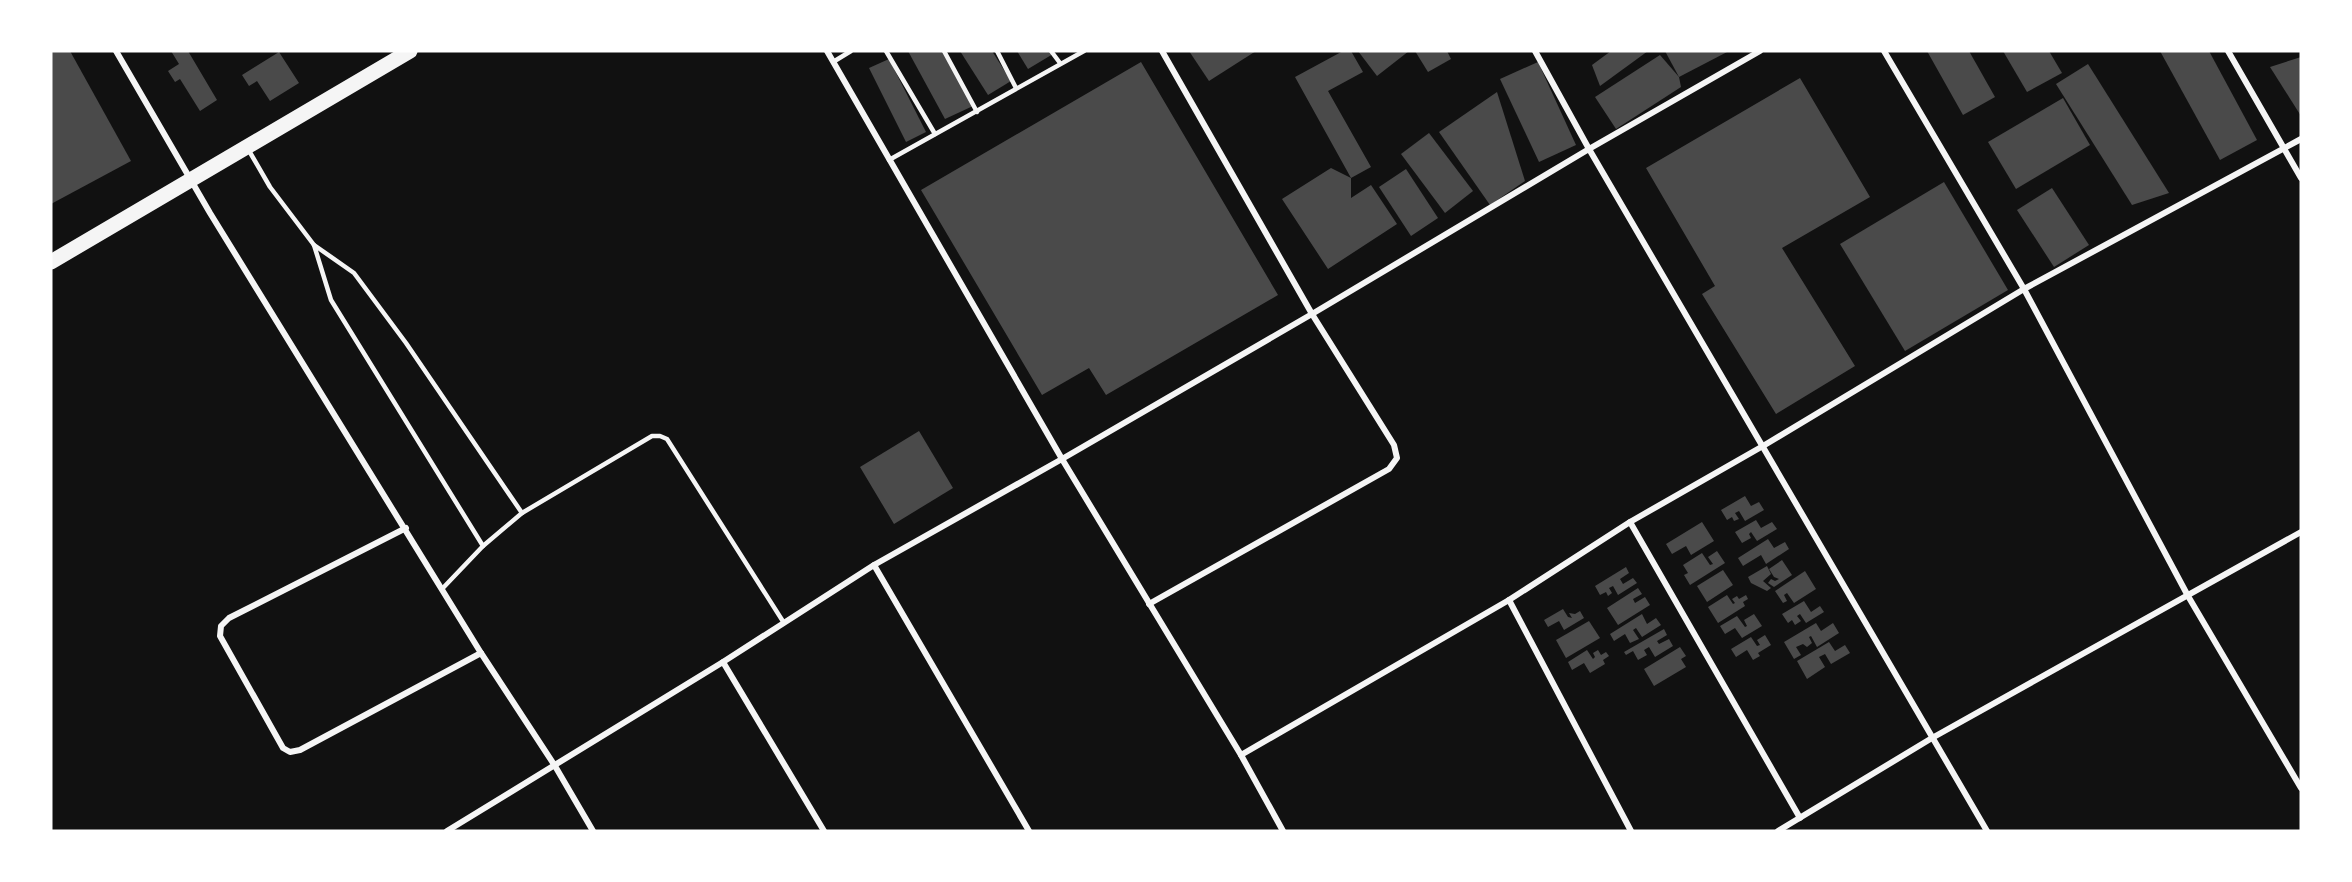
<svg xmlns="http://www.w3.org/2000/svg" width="2352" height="882" viewBox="0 0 2352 882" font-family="'Fira Sans',sans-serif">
<rect width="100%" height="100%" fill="#111"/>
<g fill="#4a4a4a">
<path d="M51 51H70L131 161 51 204Z"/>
<path d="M171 51H188L217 100 200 111 180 79 175 82 168 71 179 64Z"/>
<path d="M908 51H943L973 106 945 119Z"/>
<path d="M960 51H992L1011 81 988 95Z"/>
<path d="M1017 51H1051L1053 54 1028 69Z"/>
<path d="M1189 51H1256L1209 81Z"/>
<path d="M1343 51H1351L1363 72 1328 91 1371 167 1351 178 1295 77Z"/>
<path d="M1358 51H1409L1377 76Z"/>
<path d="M1415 51H1447L1451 59 1428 72Z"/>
<path d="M1611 51H1648L1600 86 1592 65Z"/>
<path d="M1665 51H1729L1679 77Z"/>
<path d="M1927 51H1969L1995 97 1963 115Z"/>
<path d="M2003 51H2049L2062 73 2027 92Z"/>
<path d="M2160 51H2209L2257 140 2220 160Z"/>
<path d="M279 52 299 83 270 101 257 81 249 86 242 75Z"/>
<path d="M1660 55 1679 77 1681 87 1616 129 1595 97Z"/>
<path d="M2301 57V116L2270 67Z"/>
<path d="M889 59 926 132 906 142 869 68Z"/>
<path d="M1141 62 1278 295 1106 395 1089 368 1042 395 921 190Z"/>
<path d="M1538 62 1576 145 1539 162 1500 79Z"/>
<path d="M2088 64 2169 193 2132 205 2056 84Z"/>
<path d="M1800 78 1870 197 1782 248 1855 366 1776 414 1702 294 1715 286 1646 168Z"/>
<path d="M1497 92 1525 181 1490 205 1439 132Z"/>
<path d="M2063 98 2090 145 2016 189 1988 142Z"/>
<path d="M1429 133 1473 191 1445 213 1401 154Z"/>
<path d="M1331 168 1351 178V198L1371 185 1397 224 1328 269 1282 199Z"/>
<path d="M1406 169 1438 218 1411 236 1379 187Z"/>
<path d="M1944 182 2008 290 1905 351 1840 244Z"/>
<path d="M2052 188 2089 245 2054 267 2017 210Z"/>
<path d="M919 431 953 488 894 524 860 467Z"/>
<path d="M1745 496 1751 506 1759 502 1764 510 1745 521 1739 511 1735 513 1739 519 1734 521 1732 517 1727 520 1721 510Z"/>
<path d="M1756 520 1761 528 1772 522 1777 529 1757 541 1751 532 1749 534 1751 538 1742 543 1735 532Z"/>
<path d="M1702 522 1714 541 1691 555 1686 546 1672 554 1666 544Z"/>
<path d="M1768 539 1774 548 1785 542 1789 549 1766 564 1761 555 1743 566 1738 558Z"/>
<path d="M1717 551 1725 563 1690 585 1684 575 1688 573 1683 565 1702 553 1710 565 1713 564 1708 557Z"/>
<path d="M1782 560 1792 575 1774 587 1768 583 1771 579 1775 581 1779 579 1774 577 1769 569Z"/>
<path d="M1767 566 1771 574 1763 581 1771 588 1767 591 1751 583 1748 577Z"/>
<path d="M1626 567 1629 573 1620 579 1623 584 1633 578 1637 583 1618 595 1613 586 1609 588 1612 593 1608 596 1606 592 1600 595 1595 586Z"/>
<path d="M1723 570 1733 585 1707 602 1697 586Z"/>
<path d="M1805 571 1816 589 1794 603 1787 593 1784 595 1787 601 1783 603 1775 591Z"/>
<path d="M1638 588 1642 594 1633 599 1635 603 1645 597 1650 605 1618 625 1607 608Z"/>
<path d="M1727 595 1733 604 1735 603 1732 599 1737 596 1739 599 1746 595 1748 599 1743 602 1745 606 1718 623 1708 607Z"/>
<path d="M1804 601 1811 612 1820 606 1824 612 1806 623 1800 614 1797 616 1801 621 1795 625 1792 620 1788 623 1782 614Z"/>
<path d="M1563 609 1568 617 1572 618 1569 613 1575 614 1580 611 1584 618 1564 630 1559 621 1548 627 1544 620Z"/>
<path d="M1642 614 1647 624 1656 618 1661 625 1642 637 1636 628 1633 630 1639 639 1630 643 1625 634 1614 641 1610 634Z"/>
<path d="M1754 614 1762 626 1742 638 1735 628 1725 634 1720 626 1737 616 1745 627 1747 626 1744 620Z"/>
<path d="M1589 621 1600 638 1566 658 1556 640Z"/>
<path d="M1816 623 1821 631 1833 623 1839 633 1817 647 1811 636 1809 637 1812 643 1807 647 1803 644 1796 647 1801 655 1794 659 1784 642Z"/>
<path d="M1664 629 1667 635 1657 641 1659 644 1669 639 1673 646 1655 657 1649 647 1644 650 1647 655 1638 660 1633 651 1626 655 1624 652Z"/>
<path d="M1765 635 1771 645 1758 653 1760 656 1753 660 1747 650 1736 657 1731 649 1751 637 1757 646 1760 645 1757 640Z"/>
<path d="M1829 642 1835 651 1845 645 1850 653 1831 664 1825 654 1819 657 1825 667 1807 679 1797 661Z"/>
<path d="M1680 647 1686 656 1681 659 1686 667 1654 686 1644 669Z"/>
<path d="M1587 650 1593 659 1595 657 1593 653 1598 650 1601 655 1606 652 1609 656 1603 660 1605 664 1590 673 1584 663 1572 670 1568 662Z"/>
</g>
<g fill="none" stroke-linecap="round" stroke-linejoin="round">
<g stroke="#f5f5f5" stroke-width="4.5">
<path d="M886 51 935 134"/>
<path d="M944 51 977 112"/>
<path d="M997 51 1016 88"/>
<path d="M1051 51 1060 63"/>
<path d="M833 62 851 51"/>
<path d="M248 149 270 187 314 245 331 300 483 546 442 589"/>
<path d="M889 160 1084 51"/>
<path d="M314 245 354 273 406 343 522 513"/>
<path d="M483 546 522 513 652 436H660L667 439 784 623"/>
</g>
<g stroke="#f5f5f5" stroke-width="6">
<path d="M116 51 210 213 481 653 555 766 593 831"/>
<path d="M827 51 1062 459 1241 755 1283 831"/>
<path d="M1535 51 1589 149 1987 831"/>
<path d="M1884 51 2024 289 2188 596 2301 788"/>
<path d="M2228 51 2301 178"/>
<path d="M1630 522 1800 818"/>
<path d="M406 528 229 618 221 626 220 636 283 748 290 752 300 750 481 653"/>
<path d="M874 565 1029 831"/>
<path d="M1509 600 1631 831"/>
<path d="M1149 604 1389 469 1397 458 1394 445 1312 314 1162 51"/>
<path d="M723 662 824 831"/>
<path d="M1241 755 1509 600 1630 522 1763 446 2024 289 2301 139"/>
<path d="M447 831 723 662 874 565 1062 459 1312 314 1589 149 1760 51"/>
<path d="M1778 831 1932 738 2301 532"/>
</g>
<path stroke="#f5f5f5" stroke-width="15" d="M51 262 410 51"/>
</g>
<rect width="2352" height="882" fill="none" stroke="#ffffff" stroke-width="105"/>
</svg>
